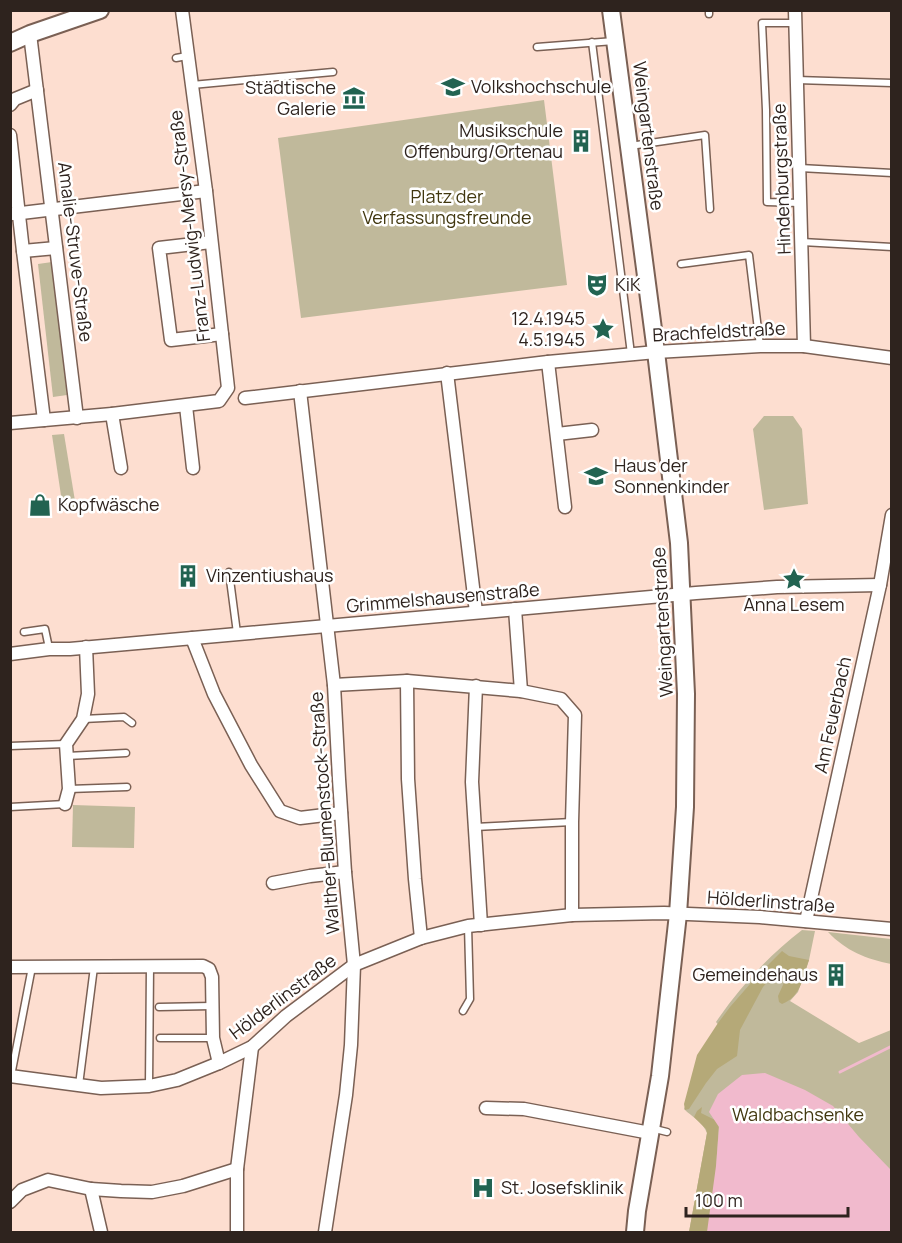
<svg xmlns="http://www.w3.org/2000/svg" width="902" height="1243" viewBox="0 0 902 1243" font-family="Manrope,sans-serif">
<rect width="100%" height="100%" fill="#fdded0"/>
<g fill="#c0b99b">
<path d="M544 100 567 285 301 318 278 138Z"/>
<path d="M52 262 67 395 53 397 38 264Z"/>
<path d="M764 416H793L802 429 808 504 764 510 753 429Z"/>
<path d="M64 434 76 507 63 509 52 435Z"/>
<path d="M73 805 135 807 134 848 72 847Z"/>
<path d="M802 930 815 931 809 960 798 992 790 1001 859 1043 891 1030V1232H689L707 1133C703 1122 692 1117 684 1109L720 1027 716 1022C739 988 769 955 802 930Z"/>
<path d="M828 932 891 939V964C866 959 846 951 828 932Z"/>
</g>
<g fill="#b5a978">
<path d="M782 951 789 956 809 960C803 977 801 997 782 1004L779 1002 778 996 787 976 783 970H778L763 987 740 1030 737 1056 717 1069 706 1083 689 1109 685 1110 684 1104 697 1055 718 1023 730 1007 757 976Z"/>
<path d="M702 1107 701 1113 719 1122 712 1232H689L707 1133 706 1129 694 1117 697 1111Z"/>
</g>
<path fill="#f1bacd" d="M765 1073 805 1090 833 1106 859 1137 891 1170V1232H707L716 1166 719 1127 709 1112 718 1094 742 1075Z"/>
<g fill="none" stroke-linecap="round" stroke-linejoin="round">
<path stroke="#f1bacd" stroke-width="3" d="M840 1072 892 1046"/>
<g stroke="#7a6054" stroke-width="9">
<g id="lane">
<path d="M709 10V14"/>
<path d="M795 23H762L766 110 767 202 800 203"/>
<path d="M592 42 631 354"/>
<path d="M537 47 614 41"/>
<path d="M176 58 187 56"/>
<path d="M797 80 892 83"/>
<path d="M192 85 333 72"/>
<path d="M630 146 705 135 710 209"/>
<path d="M800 168 892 173"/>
<path d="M802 242 892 247"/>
<path d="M681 264 749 255 760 346"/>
<path d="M229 572 237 633"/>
<path d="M24 632 45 629 49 648"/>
<path d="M83 719 124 717 132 723"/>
<path d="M10 746 66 744"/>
<path d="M67 756 126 753"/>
<path d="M69 789 127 787"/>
<path d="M10 807 65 804"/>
<path d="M475 827 572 822"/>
<path d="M159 1007 212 1006"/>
<path d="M463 1011 470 999 468 926"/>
<path d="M160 1038H213"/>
<path d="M11 1076 32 967"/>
<path d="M79 1085 94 967"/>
<path d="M149 1086 150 966"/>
<path d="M651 1128 667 1132"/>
</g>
</g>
<g stroke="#7a6054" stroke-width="15">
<g id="street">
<path d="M795 10 804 346"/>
<path d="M30 34 77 418"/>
<path d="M10 105 15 99 37 90"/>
<path d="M10 135 23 251 44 420"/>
<path d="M13 214 206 191"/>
<path d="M211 242 159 248 171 340 222 334"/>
<path d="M23 251 56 248"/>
<path d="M548 362 565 507"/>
<path d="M447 373 476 612"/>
<path d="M300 391 334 685 339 779 345 872 354 965 351 1045 346 1095 325 1232"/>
<path d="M245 398 548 362 656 352 760 346H804L892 358"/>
<path d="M186 406 193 468"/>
<path d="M112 414 121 468"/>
<path d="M10 423 112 414 219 401 228 388 206 191 182 10"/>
<path d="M557 434 592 430"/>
<path d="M515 609 521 691"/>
<path d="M192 638 214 694 251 765 280 811 300 818 341 813"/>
<path d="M10 654 49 649H70L696 593 777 587 880 585"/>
<path d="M407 681 408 779 415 879 421 938"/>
<path d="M334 685 407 681 521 691 561 699 575 715 572 822V915"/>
<path d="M476 686 472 782 481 925"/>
<path d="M65 804 69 789 66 744 83 719 88 694 86 647"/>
<path d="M273 883 310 876 345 872"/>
<path d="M806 921 880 585 892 515"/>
<path d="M10 967 203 966 209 969 212 977 213 1038 219 1063"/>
<path d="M10 1076 101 1088 149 1086 177 1080 219 1063 252 1047 286 1016 354 965 421 938 468 926 572 915 664 913 760 917 892 929"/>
<path d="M486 1108 524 1109 650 1133"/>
<path d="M91 1189 101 1232"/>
<path d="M10 1202 22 1190 48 1180 91 1189 121 1191 152 1192 183 1186 237 1169"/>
<path d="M237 1232V1169L252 1047"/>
</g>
</g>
<g stroke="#7a6054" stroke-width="20">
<g id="secondary">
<path d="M611 10 656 352 679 543 686 694 685 807 678 914 660 1076 637 1211 635 1232"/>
<path d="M10 43 30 34 100 10"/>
</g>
</g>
<use href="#lane" stroke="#fff" stroke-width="6"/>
<use href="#street" stroke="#fff" stroke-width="12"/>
<use href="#secondary" stroke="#fff" stroke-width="16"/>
</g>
<defs>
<g id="university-bare" transform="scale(1.8)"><path d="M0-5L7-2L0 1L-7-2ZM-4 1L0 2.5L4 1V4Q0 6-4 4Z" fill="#226351" stroke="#fff" stroke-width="2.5" paint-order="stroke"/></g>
<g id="museum-bare" transform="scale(1.8)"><path d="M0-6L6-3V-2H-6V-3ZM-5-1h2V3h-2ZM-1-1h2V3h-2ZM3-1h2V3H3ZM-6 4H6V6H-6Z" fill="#226351" stroke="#fff" stroke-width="2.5" paint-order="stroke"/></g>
<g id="building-bare" transform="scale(1.8)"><path d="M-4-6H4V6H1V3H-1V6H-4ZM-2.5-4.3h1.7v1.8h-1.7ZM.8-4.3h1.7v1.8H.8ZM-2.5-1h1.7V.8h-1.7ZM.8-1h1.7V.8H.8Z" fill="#226351" stroke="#fff" stroke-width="2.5" paint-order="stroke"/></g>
<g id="theatre-bare" transform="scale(1.8)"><path d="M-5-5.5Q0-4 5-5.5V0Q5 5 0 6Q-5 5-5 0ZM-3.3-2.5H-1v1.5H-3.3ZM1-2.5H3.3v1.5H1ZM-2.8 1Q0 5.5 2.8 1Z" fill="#226351" stroke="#fff" stroke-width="2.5" paint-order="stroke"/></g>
<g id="sight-bare" transform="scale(1.8)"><path d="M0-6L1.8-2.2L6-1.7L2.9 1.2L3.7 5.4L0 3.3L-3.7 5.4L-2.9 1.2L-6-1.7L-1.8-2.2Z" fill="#226351" stroke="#fff" stroke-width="2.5" paint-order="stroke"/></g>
<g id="school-bare" transform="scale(1.8)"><path d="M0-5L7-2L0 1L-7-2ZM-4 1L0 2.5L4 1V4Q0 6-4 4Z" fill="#226351" stroke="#fff" stroke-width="2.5" paint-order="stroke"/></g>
<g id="shop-bare" transform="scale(1.8)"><path d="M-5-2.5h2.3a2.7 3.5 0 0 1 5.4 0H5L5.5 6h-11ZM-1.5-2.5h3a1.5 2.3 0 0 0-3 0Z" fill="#226351" stroke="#fff" stroke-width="2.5" paint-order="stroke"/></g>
<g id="hospital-bare" transform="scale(1.8)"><path d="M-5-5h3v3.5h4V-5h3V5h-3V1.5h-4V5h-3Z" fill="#226351" stroke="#fff" stroke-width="2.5" paint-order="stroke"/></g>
</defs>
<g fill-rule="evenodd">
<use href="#university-bare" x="453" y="87"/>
<use href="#museum-bare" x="354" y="98"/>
<use href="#building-bare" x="581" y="141"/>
<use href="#theatre-bare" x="597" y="285"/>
<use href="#sight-bare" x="603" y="329"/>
<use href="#school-bare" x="596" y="476"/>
<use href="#shop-bare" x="40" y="505"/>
<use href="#building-bare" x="188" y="576"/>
<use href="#sight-bare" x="794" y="579"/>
<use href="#building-bare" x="836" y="975"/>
<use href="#hospital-bare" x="483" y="1188"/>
</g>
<g text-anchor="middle" stroke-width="5" stroke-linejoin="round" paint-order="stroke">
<g font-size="18" fill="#2e231e" stroke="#fff" text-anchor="start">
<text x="471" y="93">Volkshochschule</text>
<text x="336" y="94" text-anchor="end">Städtische<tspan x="336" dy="21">Galerie</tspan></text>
<text x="563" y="137" text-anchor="end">Musikschule<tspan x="563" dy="21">Offenburg/Ortenau</tspan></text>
<text x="615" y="291">KiK</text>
<text x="585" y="325" text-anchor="end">12.4.1945<tspan x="585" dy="21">4.5.1945</tspan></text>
<text x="614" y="472">Haus der<tspan x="614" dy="21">Sonnenkinder</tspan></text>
<text x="58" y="511">Kopfwäsche</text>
<text x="206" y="582">Vinzentiushaus</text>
<text x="794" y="611" text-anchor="middle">Anna Lesem</text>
<text x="818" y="981" text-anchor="end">Gemeindehaus</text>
<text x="501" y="1194">St. Josefsklinik</text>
</g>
<g font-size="18" fill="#2e231e" stroke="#fff">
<text transform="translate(648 136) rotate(83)" y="6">Weingartenstraße</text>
<text transform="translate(782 179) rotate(-92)" y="6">Hindenburgstraße</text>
<text transform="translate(190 226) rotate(-97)" y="6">Franz-Ludwig-Mersy-Straße</text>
<text transform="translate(75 252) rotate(83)" y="6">Amalie-Struve-Straße</text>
<text transform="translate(719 332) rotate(-3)" y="6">Brachfeldstraße</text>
<text transform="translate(443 598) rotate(-5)" y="6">Grimmelshausenstraße</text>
<text transform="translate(663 622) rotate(-93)" y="6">Weingartenstraße</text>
<text transform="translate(833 715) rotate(-78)" y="6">Am Feuerbach</text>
<text transform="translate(325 813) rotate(-94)" y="6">Walther-Blumenstock-Straße</text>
<text transform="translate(771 902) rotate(4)" y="6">Hölderlinstraße</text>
<text transform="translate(283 997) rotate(-37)" y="6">Hölderlinstraße</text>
</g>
<g font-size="18" fill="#41370f" stroke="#fff">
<text x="447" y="203">Platz der<tspan x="447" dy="21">Verfassungsfreunde</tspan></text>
<text x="798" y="1121">Waldbachsenke</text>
</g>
</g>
<rect width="902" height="1243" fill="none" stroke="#2e231e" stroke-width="24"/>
<path d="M686 1207v9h162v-9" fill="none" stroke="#2e231e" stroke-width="3"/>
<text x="695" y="1207" font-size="18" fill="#2e231e" stroke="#ffffff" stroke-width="4.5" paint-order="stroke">100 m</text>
</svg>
